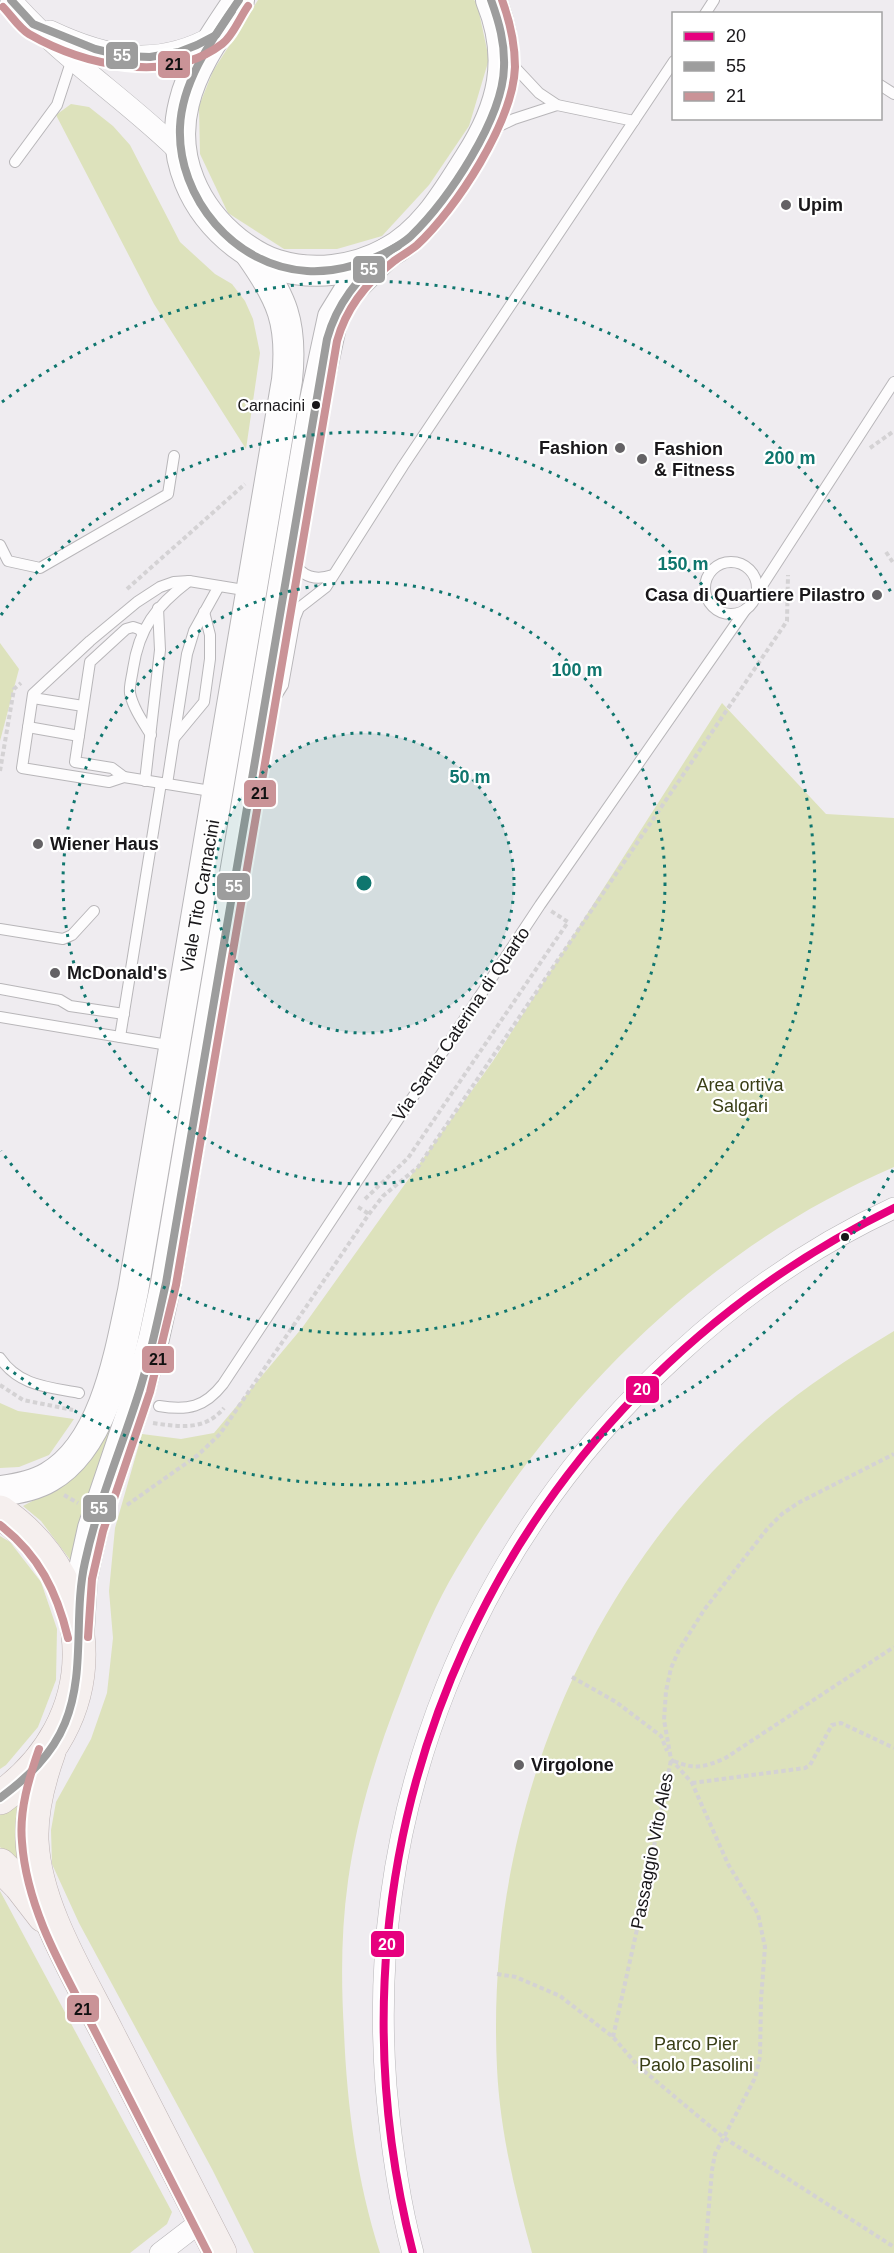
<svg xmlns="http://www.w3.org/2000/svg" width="894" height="2253" viewBox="0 0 894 2253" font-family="Arial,sans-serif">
<rect width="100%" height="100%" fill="#efecf0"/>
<g fill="#dde2bc">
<path d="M258 0H474L477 3 489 59 469 126 429 185 382 236 337 249H284L228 213 200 154 199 106 213 71Z"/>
<path d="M71 104 89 107 113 126 130 145 180 242 215 274 232 284 245 301 253 319 260 353 246 449 154 304 56 115Z"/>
<path d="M0 643 19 669 0 741Z"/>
<path d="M722 703 826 814 894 818V1167C703 1249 551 1403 449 1582 430 1616 415 1654 401 1691 377 1752 357 1816 348 1881 341 1931 341 1982 344 2032 347 2107 357 2181 380 2253H254L212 2169 79 1923 52 1864 51 1830 56 1802 91 1739 107 1693 113 1638 109 1591 115 1528 142 1434 181 1439 214 1433 302 1328 493 1061Z"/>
<path d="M233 761 242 762 149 1295 136 1356 71 1561 41 1521 23 1506 49 1492 107 1420Z"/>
<path d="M894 1331V2253H532C515 2193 500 2131 497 2068 485 1824 581 1582 766 1420 806 1386 849 1358 894 1331Z"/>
<path d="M0 1403 18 1411 74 1419 49 1455 19 1467 0 1468Z"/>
<path d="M0 1536 10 1542 41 1582 57 1629 56 1680 38 1727 6 1765 0 1769Z"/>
<path d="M22 1795 23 1871 0 1847V1813Z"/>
<path d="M0 1891 172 2212 167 2224 130 2253H0Z"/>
</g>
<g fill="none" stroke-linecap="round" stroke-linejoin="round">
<g stroke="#b8b6b9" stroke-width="12">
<g id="service">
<path d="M705 14 714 0"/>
<path d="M509 61 539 93 557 105 634 121"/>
<path d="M880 85 894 94"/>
<path d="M493 129 514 119 557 105"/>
<path d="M15 162 57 105 72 59"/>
<path d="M0 545 8 561 40 568 168 494 174 456"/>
<path d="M293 561C302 577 315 581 333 575"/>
<circle cx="731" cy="588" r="26"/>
<path d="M756 595 894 382"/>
<path d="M33 698 83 706"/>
<path d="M275 698 283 685 295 618 299 608 326 587 403 466 674 61"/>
<path d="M28 727 79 736"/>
<path d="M151 735C143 722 133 708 130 693 129 686 132 677 133 669 139 628 156 606 189 581"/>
<path d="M175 737 204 702 210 659V635L204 612"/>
<path d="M124 777 112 768 75 762 90 662 126 629 133 627 139 629 142 633"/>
<path d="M145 781 160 650 158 608"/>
<path d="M167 784 187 654 194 631 219 586"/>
<path d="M217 792 124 777 109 782 22 768 33 694 90 641 137 602 160 587 174 582 189 581 250 591"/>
<path d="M0 929 63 939 72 935 94 911"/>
<path d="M0 989 60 1000 70 1006 124 1014"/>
<path d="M0 1017 174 1046"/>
<path d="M120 1037 161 783"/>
<path d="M0 1358C19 1386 48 1387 79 1393"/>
<path d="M159 1406C188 1411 205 1407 223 1384L540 905 746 609"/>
</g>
</g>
<g stroke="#b8b6b9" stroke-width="22">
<g id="minor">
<path d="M11 0C61 58 128 100 182 154"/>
<path d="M50 31C107 58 157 68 214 36"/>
<path d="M160 2253 203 2220"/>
<path d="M413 2253C398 2198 391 2143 386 2086 365 1808 471 1543 677 1355 741 1296 814 1245 894 1208"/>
</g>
</g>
<g stroke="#b8b6b9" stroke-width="32">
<g id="secondary">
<path d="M239 0C218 32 193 65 184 103 170 158 195 210 237 243 249 252 263 261 277 265 313 276 354 271 387 253 425 233 447 194 470 158 503 107 515 59 491 0"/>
<path d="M0 1491C17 1489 34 1486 49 1477 106 1444 120 1351 133 1291L287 380C293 323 282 298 250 253"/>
<path d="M79 1628 82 1578 93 1528 140 1389 154 1338 166 1283 314 405 333 317 349 291 387 253"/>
</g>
</g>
<g stroke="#beb4b4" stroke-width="34">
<g id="primary">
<path d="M0 1512C106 1586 105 1723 0 1798"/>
<path d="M49 1752C39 1780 31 1810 32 1840 35 1907 79 1976 108 2034 145 2107 183 2180 220 2253"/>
<path d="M0 1865 20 1885 44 1916"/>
</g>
</g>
<g stroke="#d4d2d4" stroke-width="4" stroke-dasharray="4.5 3" stroke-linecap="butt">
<path d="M870 448 894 431"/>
<path d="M886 552 894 564"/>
<path d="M127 589 245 484"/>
<path d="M0 771 14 689 21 683"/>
<path d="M365 1199 408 1158 568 922 551 911"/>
<path d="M358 1207 369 1214"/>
<path d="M0 1385 23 1400 73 1410"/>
<path d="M153 1423C179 1427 205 1431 224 1408"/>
<path d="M64 1495 78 1503"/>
<path d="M127 1505 198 1455 220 1434 369 1214 383 1196 418 1167 787 621 788 575"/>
<path d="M572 1677 616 1702 661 1736 667 1751"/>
<path d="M674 1761C696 1770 703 1767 724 1759L894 1647"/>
<path d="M692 1783 805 1768 810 1765 832 1725 841 1723 894 1748"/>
<path d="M497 1974 516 1977 560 1996 613 2037 638 2066 723 2137 894 2247"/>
<path d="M613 2037 642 1907 671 1760"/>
<path d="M705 2253 712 2170 715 2154 755 2078 760 2057 761 2000 765 1947 758 1914 728 1864 692 1783 671 1759 664 1720 666 1691 671 1668 679 1650 704 1610 767 1529 782 1514 798 1503 894 1454"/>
</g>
<use href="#service" stroke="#fdfcfd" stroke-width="10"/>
<use href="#minor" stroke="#fdfcfd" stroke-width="21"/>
<use href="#secondary" stroke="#fdfcfd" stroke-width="30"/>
<use href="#primary" stroke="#f5efee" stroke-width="33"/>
<g stroke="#fff" stroke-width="12">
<path id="bus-1" d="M413 2253C305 1831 502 1400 894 1208"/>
</g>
<g stroke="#fff" stroke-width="12">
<g id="bus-2">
<path d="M11 0 33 24 95 49 124 56 150 57 179 52 197 45 216 35 232 11"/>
<path d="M239 0C213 38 182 80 180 127 177 198 235 267 307 271 340 273 370 262 398 246"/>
<path d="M0 1798C27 1778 52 1755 65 1723 86 1672 73 1615 85 1562 98 1502 122 1447 140 1389 151 1354 158 1318 166 1283L327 339C337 303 358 278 386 254 394 247 404 243 411 236 448 200 503 119 504 67 505 43 499 22 491 0"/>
</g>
</g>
<g stroke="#fff" stroke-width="12">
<g id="bus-3">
<path d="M3 7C11 15 19 28 29 34 83 65 168 85 222 44 233 36 240 17 248 6"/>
<path d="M0 1525C39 1555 57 1592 68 1638"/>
<path d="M88 1637 92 1579 103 1531 150 1392 176 1285 337 341C346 308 367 282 394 261 402 255 410 251 417 245 456 209 513 122 515 67 515 43 510 22 502 0"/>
<path d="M39 1749C29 1778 19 1810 22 1842 27 1913 67 1976 99 2039 135 2110 172 2182 208 2253"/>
</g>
</g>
<use href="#bus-1" stroke="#e6007e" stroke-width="8"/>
<use href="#bus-2" stroke="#9d9d9d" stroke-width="8"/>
<use href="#bus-3" stroke="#ca9397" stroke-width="8"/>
</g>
<circle cx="364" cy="883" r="150" fill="#0f766e" fill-opacity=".12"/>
<g fill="none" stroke="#0f766e" stroke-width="3" stroke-dasharray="3 6">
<circle cx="364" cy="883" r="150"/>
<circle cx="364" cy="883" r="301"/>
<path d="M1 615A451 451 0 1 1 1 1151"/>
<path d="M893 1170A602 602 0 0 1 2 1364M2 402A602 602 0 0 1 893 596"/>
</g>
<g fill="#646265" stroke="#fff" stroke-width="2">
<circle cx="786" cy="205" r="6"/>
<circle cx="620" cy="448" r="6"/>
<circle cx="642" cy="459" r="6"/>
<circle cx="877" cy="595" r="6"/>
<circle cx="38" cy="844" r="6"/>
<circle cx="55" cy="973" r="6"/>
<circle cx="519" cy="1765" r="6"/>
</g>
<g fill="#19171a" stroke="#fff" stroke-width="2">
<circle cx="316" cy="405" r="5"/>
<circle cx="845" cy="1237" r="5"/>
</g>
<g text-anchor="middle" stroke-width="4.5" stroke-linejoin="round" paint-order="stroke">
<g font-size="16" fill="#19171a" stroke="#fff" text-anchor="end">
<text x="305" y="411">Carnacini</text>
</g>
<g font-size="18" font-weight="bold" fill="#19171a" stroke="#fff" text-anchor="start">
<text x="798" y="211">Upim</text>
<text x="608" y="454" text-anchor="end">Fashion</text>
<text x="654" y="455">Fashion<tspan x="654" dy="21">&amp; Fitness</tspan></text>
<text x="865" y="601" text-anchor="end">Casa di Quartiere Pilastro</text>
<text x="50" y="850">Wiener Haus</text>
<text x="67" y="979">McDonald's</text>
<text x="531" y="1771">Virgolone</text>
</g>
<g font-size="18" fill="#19171a" stroke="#fff">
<text transform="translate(200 896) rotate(-80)" y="6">Viale Tito Carnacini</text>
<text transform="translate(461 1024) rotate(-56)" y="6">Via Santa Caterina di Quarto</text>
<text transform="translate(652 1851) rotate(-79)" y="6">Passaggio Vito Ales</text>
</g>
<g font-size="18" fill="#393e16" stroke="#fff">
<text x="740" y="1091">Area ortiva<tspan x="740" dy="21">Salgari</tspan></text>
<text x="696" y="2050">Parco Pier<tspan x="696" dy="21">Paolo Pasolini</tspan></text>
</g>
</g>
<circle cx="364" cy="883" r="9" fill="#0f766e" stroke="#fff" stroke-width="3"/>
<g font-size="18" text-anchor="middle" font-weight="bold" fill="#0f766e" stroke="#fff" stroke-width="4.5" stroke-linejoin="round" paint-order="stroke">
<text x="790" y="464">200 m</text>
<text x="683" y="570">150 m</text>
<text x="577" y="676">100 m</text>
<text x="470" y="783">50 m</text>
</g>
<g stroke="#fff" stroke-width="2">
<rect x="105" y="41" width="34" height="29" rx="6" fill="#9d9d9d"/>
<rect x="157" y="50" width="34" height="29" rx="6" fill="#ca9397"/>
<rect x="352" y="255" width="34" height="29" rx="6" fill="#9d9d9d"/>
<rect x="243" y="779" width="34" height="29" rx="6" fill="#ca9397"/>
<rect x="216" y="872" width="35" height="29" rx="6" fill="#9d9d9d"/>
<rect x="141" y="1345" width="34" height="29" rx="6" fill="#ca9397"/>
<rect x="625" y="1375" width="35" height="29" rx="6" fill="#e6007e"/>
<rect x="82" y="1494" width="35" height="29" rx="6" fill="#9d9d9d"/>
<rect x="370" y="1930" width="35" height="28" rx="6" fill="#e6007e"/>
<rect x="66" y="1994" width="34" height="29" rx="6" fill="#ca9397"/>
</g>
<g font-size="16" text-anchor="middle" font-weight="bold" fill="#fff">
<text x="122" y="61">55</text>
<text x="369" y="275">55</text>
<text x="234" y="892">55</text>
<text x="642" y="1395">20</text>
<text x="99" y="1514">55</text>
<text x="387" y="1950">20</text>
</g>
<g font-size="16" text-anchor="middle" font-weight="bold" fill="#111">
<text x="174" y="70">21</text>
<text x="260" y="799">21</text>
<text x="158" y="1365">21</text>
<text x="83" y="2015">21</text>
</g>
<rect x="672" y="12" width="210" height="108" fill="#ffffff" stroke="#a3a2a3" stroke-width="1.5"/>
<rect x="684" y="32" width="30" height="9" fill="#e6007e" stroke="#a3a2a3" stroke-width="1.5"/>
<text x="726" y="42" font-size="18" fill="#19171a">20</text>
<rect x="684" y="62" width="30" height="9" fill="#9d9d9d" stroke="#a3a2a3" stroke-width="1.5"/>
<text x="726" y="72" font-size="18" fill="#19171a">55</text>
<rect x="684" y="92" width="30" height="9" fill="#ca9397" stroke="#a3a2a3" stroke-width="1.5"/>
<text x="726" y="102" font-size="18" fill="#19171a">21</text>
</svg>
